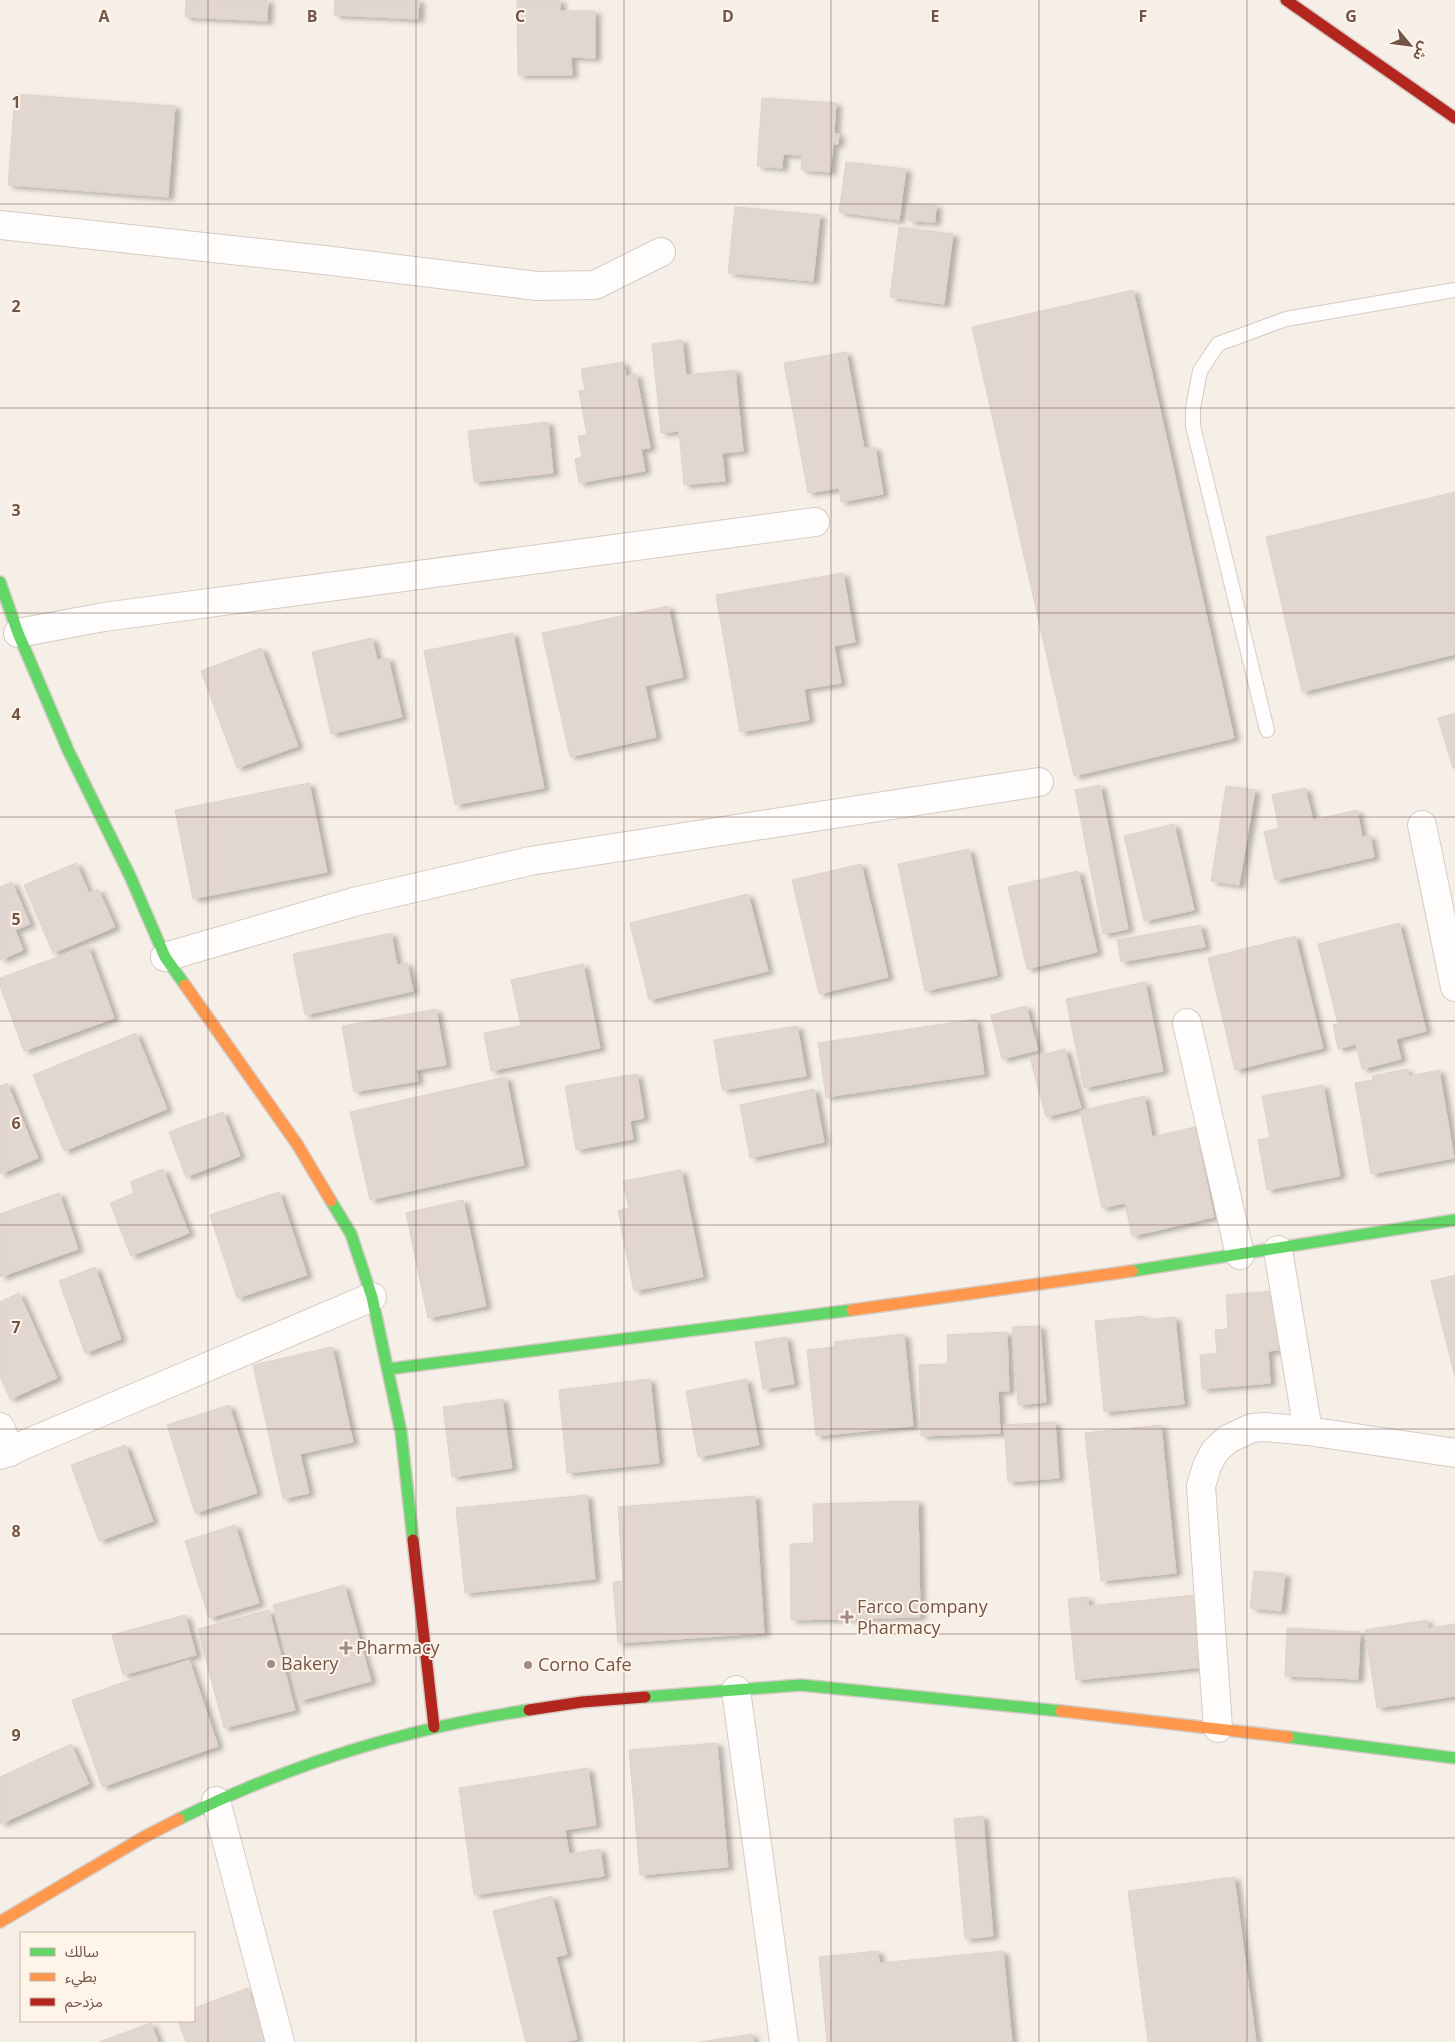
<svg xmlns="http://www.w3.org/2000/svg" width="1455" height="2042" viewBox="0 0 1455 2042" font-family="'Open Sans','Noto Sans Arabic',sans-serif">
<defs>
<filter id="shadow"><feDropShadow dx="5.5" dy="3" stdDeviation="2.5" flood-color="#0004"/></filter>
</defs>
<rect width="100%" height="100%" fill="#f6efe8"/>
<g fill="#e2d7d0" stroke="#dfd2cb" filter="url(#shadow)">
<path d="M186 0H268L267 21 185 17Z"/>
<path d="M335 0H419L418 19 334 15Z"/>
<path d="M517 0H560V11H595V58L571 57 572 75H518Z"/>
<path d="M15 94 175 106 168 197 8 185Z"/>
<path d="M762 98 836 103 834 133 839 134 838 144H833L830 172 801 170 802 155 783 154 782 168 757 166Z"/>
<path d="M846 162 906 169 899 220 839 212Z"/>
<path d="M909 204 936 205 935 222 909 221Z"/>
<path d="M735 207 820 215 813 281 728 273Z"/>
<path d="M899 227 953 234 944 304 890 297Z"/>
<path d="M1133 290 1234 738 1074 776 972 327Z"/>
<path d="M682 340 686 375 735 370 743 451 722 453 725 481 684 485 679 431 661 433 652 344Z"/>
<path d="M846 352 864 448 875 447 883 494 841 502 839 488 808 493 784 363Z"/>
<path d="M623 362 626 376 636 374 650 448 641 449 645 471 579 483 575 459 582 457 578 436 587 435 579 391 585 390 581 369Z"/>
<path d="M548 422 553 473 474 482 468 431Z"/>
<path d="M1455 492V654L1302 692 1266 537Z"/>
<path d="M843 573 855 642 834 646 841 683 804 689 809 720 740 732 716 595Z"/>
<path d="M668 606 683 677 645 686 656 737 570 757 542 633Z"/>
<path d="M513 633 544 788 455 805 424 651Z"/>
<path d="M372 638 377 660 388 658 402 717 331 734 312 652Z"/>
<path d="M261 648 298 746 237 768 201 671Z"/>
<path d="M1455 713V768H1453L1438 718Z"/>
<path d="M309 783 327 872 193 899 175 810Z"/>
<path d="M1100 785 1128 929 1103 934 1075 790Z"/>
<path d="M1226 786 1255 790 1239 885 1211 881Z"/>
<path d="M1305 788 1313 820 1357 810 1362 837 1370 835 1374 857 1275 880 1264 832 1279 828 1272 795Z"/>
<path d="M1174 824 1194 910 1144 921 1124 836Z"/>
<path d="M969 849 997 975 925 991 898 864Z"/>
<path d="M76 863 89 893 98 889 115 927 53 953 24 885Z"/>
<path d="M861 864 888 977 819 994 792 880Z"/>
<path d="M1078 871 1097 952 1027 969 1008 887Z"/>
<path d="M12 882 30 924 15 930 23 950 0 960V887Z"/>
<path d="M748 894 768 971 649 1000 630 923Z"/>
<path d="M1399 923 1426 1031 1396 1039 1401 1059 1362 1069 1356 1044 1338 1049 1333 1025 1338 1024 1318 944Z"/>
<path d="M1200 925 1205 947 1121 962 1117 940Z"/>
<path d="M391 933 397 965 407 963 413 991 305 1015 293 954Z"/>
<path d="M1295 936 1323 1048 1235 1070 1208 958Z"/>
<path d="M88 946 114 1018 24 1051 0 986V978Z"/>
<path d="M583 964 600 1048 491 1071 484 1033 521 1026 511 980Z"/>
<path d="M1145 982 1163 1071 1084 1088 1066 999Z"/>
<path d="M1026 1006 1038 1050 1002 1059 991 1015Z"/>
<path d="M436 1009 446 1065 416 1070 418 1081 354 1092 342 1026Z"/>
<path d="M976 1019 984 1074 826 1097 818 1043Z"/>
<path d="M797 1026 806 1076 722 1090 714 1040Z"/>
<path d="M136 1033 167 1109 64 1151 33 1075Z"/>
<path d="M1065 1049 1081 1108 1046 1117 1030 1058Z"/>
<path d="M1407 1069 1409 1076 1439 1070 1454 1158 1371 1174 1355 1083 1373 1080 1372 1076Z"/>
<path d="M637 1074 644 1118 630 1121 633 1139 576 1150 565 1086Z"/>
<path d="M506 1077 524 1165 370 1200 350 1112Z"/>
<path d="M7 1083 38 1158 0 1174V1086Z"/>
<path d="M1323 1085 1340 1176 1267 1190 1258 1140 1270 1138 1262 1096Z"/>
<path d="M814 1089 824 1142 750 1158 740 1105Z"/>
<path d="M1144 1096 1152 1137 1195 1127 1214 1217 1132 1236 1125 1203 1102 1208 1080 1111Z"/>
<path d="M223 1112 240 1156 186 1177 169 1132Z"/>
<path d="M163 1169 189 1233 131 1256 110 1203 134 1193 130 1182Z"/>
<path d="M681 1170 703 1277 634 1291 618 1211 629 1208 623 1181Z"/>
<path d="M279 1192 307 1275 237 1298 210 1215Z"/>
<path d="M59 1193 78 1249 0 1277V1214Z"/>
<path d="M463 1200 486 1306 428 1318 406 1213Z"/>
<path d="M95 1267 121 1339 85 1353 59 1281Z"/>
<path d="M1455 1275V1377L1431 1281Z"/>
<path d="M1275 1291 1279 1350 1268 1351 1270 1383 1202 1389 1200 1355 1217 1353 1215 1330 1228 1329 1226 1295Z"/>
<path d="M19 1293 57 1378 10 1399 0 1376V1302Z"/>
<path d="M1144 1316 1145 1320 1175 1317 1184 1404 1104 1412 1095 1321Z"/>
<path d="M1040 1326 1046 1402 1018 1405 1012 1327Z"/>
<path d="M1007 1332 1009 1391H998L1000 1433 921 1436 919 1365 948 1364 947 1335Z"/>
<path d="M904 1334 913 1426 816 1436 807 1350 835 1347 834 1342Z"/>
<path d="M786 1337 794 1384 763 1389 755 1342Z"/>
<path d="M332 1347 353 1442 300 1454 309 1493 283 1499 253 1365Z"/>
<path d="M650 1379 659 1463 567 1473 559 1390Z"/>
<path d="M746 1379 759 1445 698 1457 686 1391Z"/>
<path d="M502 1399 512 1468 452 1477 443 1407Z"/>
<path d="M229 1405 257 1493 195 1513 167 1425Z"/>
<path d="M1055 1422 1059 1478 1008 1482 1004 1425Z"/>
<path d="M1161 1425 1176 1573 1101 1581 1085 1433Z"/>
<path d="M125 1445 153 1521 99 1541 71 1465Z"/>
<path d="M587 1495 595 1579 465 1593 456 1508Z"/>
<path d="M755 1496 764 1633 618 1643 613 1582 623 1581 618 1507Z"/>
<path d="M918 1501 920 1617 791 1620 790 1544 814 1543 813 1504Z"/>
<path d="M235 1525 259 1603 209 1618 185 1541Z"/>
<path d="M1254 1571 1285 1574 1281 1611 1250 1608Z"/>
<path d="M344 1585 371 1681 299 1701 273 1605Z"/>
<path d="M1196 1595 1204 1667 1076 1680 1068 1599 1088 1597V1606Z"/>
<path d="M269 1610 295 1710 224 1728 198 1629Z"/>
<path d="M185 1615 196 1655 123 1675 112 1635Z"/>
<path d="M1427 1620 1428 1628 1455 1624V1696L1377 1708 1365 1630Z"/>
<path d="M1287 1628 1360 1632 1358 1679 1285 1676Z"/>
<path d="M189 1660 218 1746 102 1787 72 1700Z"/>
<path d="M717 1743 728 1867 640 1875 629 1750Z"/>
<path d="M71 1744 89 1784 0 1824V1777Z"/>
<path d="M588 1768 596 1825 565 1830 569 1854 600 1849 604 1876 474 1895 459 1788Z"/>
<path d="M983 1816 993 1936 965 1939 954 1819Z"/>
<path d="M1234 1877 1256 2042H1148L1128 1891Z"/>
<path d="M552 1896 567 1954 556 1957 577 2039 564 2042H526L493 1911Z"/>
<path d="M878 1951 879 1963 1003 1951 1012 2042H827L819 1957Z"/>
<path d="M248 1988 267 2042H186L178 2021H194V2008Z"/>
<path d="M151 2023 158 2042H99Z"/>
<path d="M752 2034 753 2042H700Z"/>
</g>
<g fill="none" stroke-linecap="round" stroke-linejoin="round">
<g stroke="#d4cbc5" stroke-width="16">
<path id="lane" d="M1267 730 1193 426V408L1200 371 1218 344 1286 319 1455 290"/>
</g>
<g stroke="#d4cbc5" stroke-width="30">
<g id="street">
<path d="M0 225 324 260 537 286 595 285 661 252"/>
<path d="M18 633 104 617 815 522"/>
<path d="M1422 825 1455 987"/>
<path d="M165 957 354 902 530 861 1039 782"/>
<path d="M1187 1023 1240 1255"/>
<path d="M1278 1250 1308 1431"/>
<path d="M0 1427 10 1452"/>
<path d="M0 1455 372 1297"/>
<path d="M736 1690 784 2042"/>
<path d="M1218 1728 1201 1486 1207 1466 1215 1451 1228 1439 1252 1428 1265 1427 1308 1431 1455 1453"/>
<path d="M216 1801 280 2042"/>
</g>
</g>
<g stroke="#d5cbc4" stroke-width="14">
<g id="fast">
<path d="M0 582 18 633 68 750 130 876 165 957 185 985"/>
<path d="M331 1201 351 1234 372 1297 401 1432 413 1540"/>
<path d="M1132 1271 1455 1220"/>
<path d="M388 1369 852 1310"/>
<path d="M645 1697 801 1685 1061 1711"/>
<path d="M1288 1737 1455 1758"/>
<path d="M179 1819C288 1765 408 1728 529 1710"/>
</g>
</g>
<g stroke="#d5cbc4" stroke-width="14">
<g id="slow">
<path d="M185 985 297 1144 331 1201"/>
<path d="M852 1310 1132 1271"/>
<path d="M1061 1711 1288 1737"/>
<path d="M0 1922 144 1837 179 1819"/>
</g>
</g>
<g stroke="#d5cbc4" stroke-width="14">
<g id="jam">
<path d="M1286 0 1455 118"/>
<path d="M413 1540 434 1727"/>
<path d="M529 1710 582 1702 645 1697"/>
</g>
</g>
<use href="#lane" stroke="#fefdfc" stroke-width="14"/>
<use href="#street" stroke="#fefdfc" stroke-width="28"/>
<use href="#fast" stroke="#63d668" stroke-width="11"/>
<use href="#slow" stroke="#ff974d" stroke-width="11"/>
<use href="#jam" stroke="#b3261e" stroke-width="11"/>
</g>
<path fill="none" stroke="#735449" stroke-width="1" stroke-opacity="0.55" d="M208 0V2042M416 0V2042M624 0V2042M831 0V2042M1039 0V2042M1247 0V2042M0 204H1455M0 408H1455M0 613H1455M0 817H1455M0 1021H1455M0 1225H1455M0 1429H1455M0 1634H1455M0 1838H1455"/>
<g fill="#a18a81" stroke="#fff4e8" stroke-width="2">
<path d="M844.5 1609.5h5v5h5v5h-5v5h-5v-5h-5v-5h5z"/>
<path d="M343.5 1640.5h5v5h5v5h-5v5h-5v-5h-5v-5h5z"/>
<circle cx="271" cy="1664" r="5"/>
<circle cx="528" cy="1665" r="5"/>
</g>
<g text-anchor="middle" stroke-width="4" stroke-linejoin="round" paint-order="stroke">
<g font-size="18" fill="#735449" stroke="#fff4e8" text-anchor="start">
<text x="857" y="1613">Farco Company<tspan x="857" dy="21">Pharmacy</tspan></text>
<text x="356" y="1654">Pharmacy</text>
<text x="281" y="1670">Bakery</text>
<text x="538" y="1671">Corno Cafe</text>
</g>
</g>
<g font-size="16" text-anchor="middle" font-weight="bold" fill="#735449" stroke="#fff4e8" stroke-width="4" stroke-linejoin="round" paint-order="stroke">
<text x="104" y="22">A</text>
<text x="312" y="22">B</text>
<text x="520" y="22">C</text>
<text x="728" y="22">D</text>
<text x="935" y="22">E</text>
<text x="1143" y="22">F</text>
<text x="1351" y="22">G</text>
<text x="16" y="108">1</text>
<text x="16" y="312">2</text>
<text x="16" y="516">3</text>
<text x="16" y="720">4</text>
<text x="16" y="925">5</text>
<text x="16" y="1129">6</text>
<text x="16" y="1333">7</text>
<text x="16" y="1537">8</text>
<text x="16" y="1741">9</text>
</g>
<rect x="20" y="1932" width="175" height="90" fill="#fff4e8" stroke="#c7b4a8"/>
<rect x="30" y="1948" width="25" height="8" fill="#63d668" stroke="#c7b4a8"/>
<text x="65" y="1957" font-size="15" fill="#735449">سالك</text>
<rect x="30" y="1973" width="25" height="8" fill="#ff974d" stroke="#c7b4a8"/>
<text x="65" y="1982" font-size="15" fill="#735449">بطيء</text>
<rect x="30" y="1998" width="25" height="8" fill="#b3261e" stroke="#c7b4a8"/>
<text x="65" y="2007" font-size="15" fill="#735449">مزدحم</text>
<g transform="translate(1410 45) rotate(119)" stroke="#fff4e8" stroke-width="4" paint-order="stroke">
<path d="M0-4L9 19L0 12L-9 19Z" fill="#735449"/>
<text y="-8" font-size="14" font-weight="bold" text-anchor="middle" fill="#735449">ش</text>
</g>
</svg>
